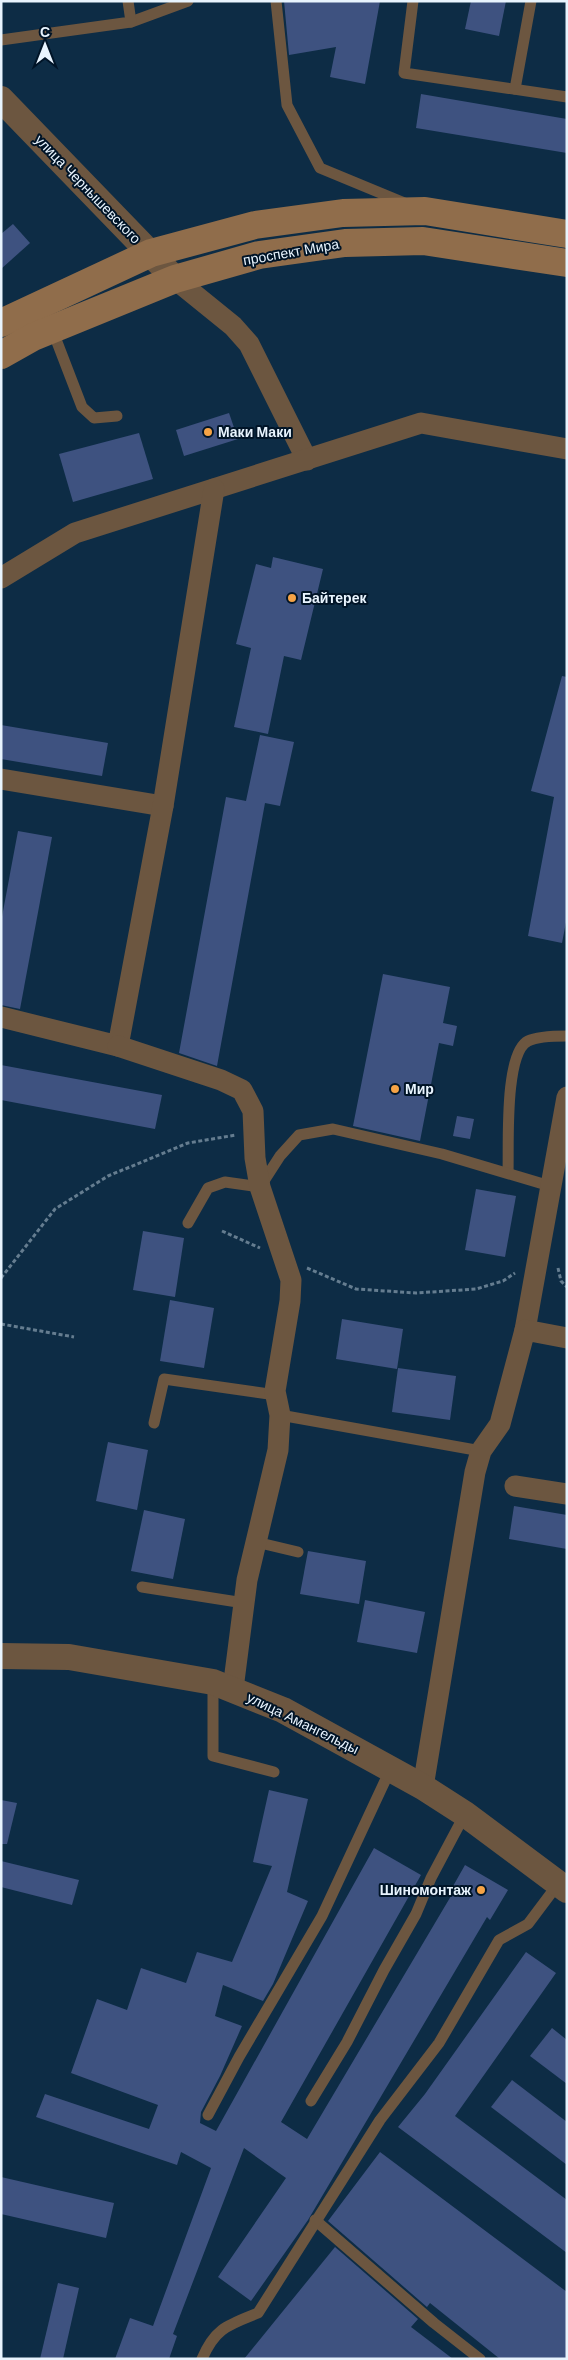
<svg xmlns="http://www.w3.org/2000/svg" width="568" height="2360" viewBox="0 0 568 2360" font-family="'DM Sans',sans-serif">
<rect width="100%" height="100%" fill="#0d2c45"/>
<g fill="#3e5280">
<path d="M284 1H380L365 84 330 77 336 47 289 55Z"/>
<path d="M471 1H506L499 36 465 29Z"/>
<path d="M421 94 567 119V153L416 128Z"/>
<path d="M13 224 30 243 1 269V234Z"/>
<path d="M229 413 238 439 184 456 176 430Z"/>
<path d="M139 433 153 479 73 502 59 454Z"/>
<path d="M273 557 323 569 301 660 284 656 268 734 234 727 251 648 236 644 256 564 271 568Z"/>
<path d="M562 676 567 677V917L562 943 528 936 554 797 531 791Z"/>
<path d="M1 725 108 743 102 776 1 759Z"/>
<path d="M260 735 294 742 280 806 265 803 217 1066 179 1053 226 797 246 801Z"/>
<path d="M18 831 52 837 20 1009 1 1005V922Z"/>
<path d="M383 974 450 987 443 1023 457 1026 453 1046 439 1043 420 1141 353 1126Z"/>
<path d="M1 1065 162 1095 155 1129 1 1100Z"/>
<path d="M457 1116 474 1119 470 1139 453 1136Z"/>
<path d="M476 1189 516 1196 505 1257 465 1250Z"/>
<path d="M143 1231 184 1238 175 1297 133 1290Z"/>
<path d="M170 1300 214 1308 204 1368 160 1361Z"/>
<path d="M342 1319 403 1329 397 1369 336 1359Z"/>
<path d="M398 1368 456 1376 450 1420 392 1412Z"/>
<path d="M108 1442 148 1450 137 1510 96 1501Z"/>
<path d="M514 1506 567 1515V1549L509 1539Z"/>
<path d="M144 1510 185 1519 173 1579 131 1571Z"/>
<path d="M308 1551 366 1561 359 1604 300 1594Z"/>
<path d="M365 1600 425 1612 417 1653 357 1642Z"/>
<path d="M269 1790 308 1799 287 1892 308 1901 273 1984 263 2001 223 1985 215 2016 242 2026 220 2076 201 2112 200 2123 216 2131 374 1848 421 1875 281 2122 307 2139 451 1896 448 1895 465 1865 508 1890 490 1920 487 1917 308 2220 251 2301 218 2277 286 2178 244 2148 173 2334 177 2336 169 2359H115L130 2318 153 2326 211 2168 181 2152 177 2165 36 2117 45 2094 149 2129 158 2105 71 2073 97 1999 127 2010 141 1968 186 1983 197 1952 232 1962 272 1866 253 1862Z"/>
<path d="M1 1800 17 1803 7 1844H1Z"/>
<path d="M1 1861 79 1880 72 1905 1 1887Z"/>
<path d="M526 1952 556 1973 455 2116 567 2200V2253L398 2127 425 2094Z"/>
<path d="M552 2028 567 2040V2084L530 2056Z"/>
<path d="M512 2080 567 2122V2165L491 2107Z"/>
<path d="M380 2152 567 2292V2359H500L430 2303 427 2307 328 2221Z"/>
<path d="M1 2177 114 2203 106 2238 1 2214Z"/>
<path d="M335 2247 418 2319 411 2327 453 2359H244Z"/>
<path d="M58 2283 79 2288 63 2359H40Z"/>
</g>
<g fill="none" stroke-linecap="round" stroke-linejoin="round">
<g stroke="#657d90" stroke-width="3" stroke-dasharray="4 2.5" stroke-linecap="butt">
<path d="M222 1231 260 1248"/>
<path d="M307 1268 356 1289 416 1293 476 1289 503 1281 515 1273"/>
<path d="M558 1268 561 1281 567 1287"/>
<path d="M1 1278 55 1209 108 1176 188 1143 236 1135"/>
<path d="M1 1324 74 1337"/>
</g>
<g stroke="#6c5640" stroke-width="11">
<path d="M276 1 287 105 320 168 407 204"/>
<path d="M413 1 404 73 567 97"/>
<path d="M131 22 188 1"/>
<path d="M1 40 131 22 128 1"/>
<path d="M515 89 531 1"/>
<path d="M52 329 82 407 94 418 117 416"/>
<path d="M508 1172C509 1147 504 1053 528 1041 538 1036 556 1036 567 1036"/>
<path d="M188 1223 208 1188 225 1182 260 1187 280 1156 299 1135 333 1129 442 1154 550 1186"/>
<path d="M280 1415 481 1451"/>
<path d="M154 1423 164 1379 276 1395"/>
<path d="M256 1542 298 1552"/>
<path d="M142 1587 244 1603"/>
<path d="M213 1682V1756L274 1772"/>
<path d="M311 2101 347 2042 384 1970 416 1914 431 1878 465 1814"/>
<path d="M208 2115 239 2057 322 1916 391 1768"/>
<path d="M315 2220 434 2323 480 2359"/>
<path d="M202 2359C215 2328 228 2325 258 2313L380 2120 439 2043 499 1940 528 1924 558 1884"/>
</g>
<g stroke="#6c5640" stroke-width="21">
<path d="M175 279 233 326 249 344 307 460"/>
<path d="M1 578 75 533 421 423 567 449"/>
<path d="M1 779 163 806"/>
<path d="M1 1017 118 1046 163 806 214 489"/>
<path d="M118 1046 221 1080 242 1090 253 1111 255 1158 260 1187 291 1280 290 1301 275 1391 280 1415 278 1450 247 1580 233 1689"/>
<path d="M525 1330 567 1097"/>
<path d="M515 1486 567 1494"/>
<path d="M423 1787 475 1472 481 1451 500 1424 525 1330 567 1338"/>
</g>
<g stroke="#6c5640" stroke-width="26">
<path d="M1 99 175 279"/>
<path d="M1 1656 69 1657 213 1682 283 1710 423 1787 465 1814 567 1890"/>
</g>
<g stroke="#906d4b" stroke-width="28">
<path d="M1 323 151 253 255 225 343 213 425 211 567 234"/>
<path d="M1 355 33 337 175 279 259 255 345 243 423 241 567 263"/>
</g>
</g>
<g fill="#f5a346" stroke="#001427" stroke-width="2">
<circle cx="208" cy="432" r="5"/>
<circle cx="292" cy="598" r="5"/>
<circle cx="395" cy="1089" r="5"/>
<circle cx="481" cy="1890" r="5"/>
</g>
<g text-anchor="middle" stroke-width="4" stroke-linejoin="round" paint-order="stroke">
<g font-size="14" fill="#e8f4fe" stroke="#001427">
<text transform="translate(88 189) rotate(46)" y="5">улица Чернышевского</text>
<text transform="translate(291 252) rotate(-10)" y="5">проспект Мира</text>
<text transform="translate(303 1723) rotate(26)" y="5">улица Амангельды</text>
</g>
<g font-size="14" font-weight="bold" fill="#e8f4fe" stroke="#001427" text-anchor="start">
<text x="218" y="437">Маки Маки</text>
<text x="302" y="603">Байтерек</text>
<text x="405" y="1094">Мир</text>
<text x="471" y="1895" text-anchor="end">Шиномонтаж</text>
</g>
</g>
<rect width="568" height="2360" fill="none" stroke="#e8f4fe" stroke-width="5"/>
<g transform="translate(45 45)" stroke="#001427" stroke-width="4" paint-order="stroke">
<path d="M0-4L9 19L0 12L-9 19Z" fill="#e8f4fe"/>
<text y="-8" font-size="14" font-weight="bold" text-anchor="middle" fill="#e8f4fe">С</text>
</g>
</svg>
